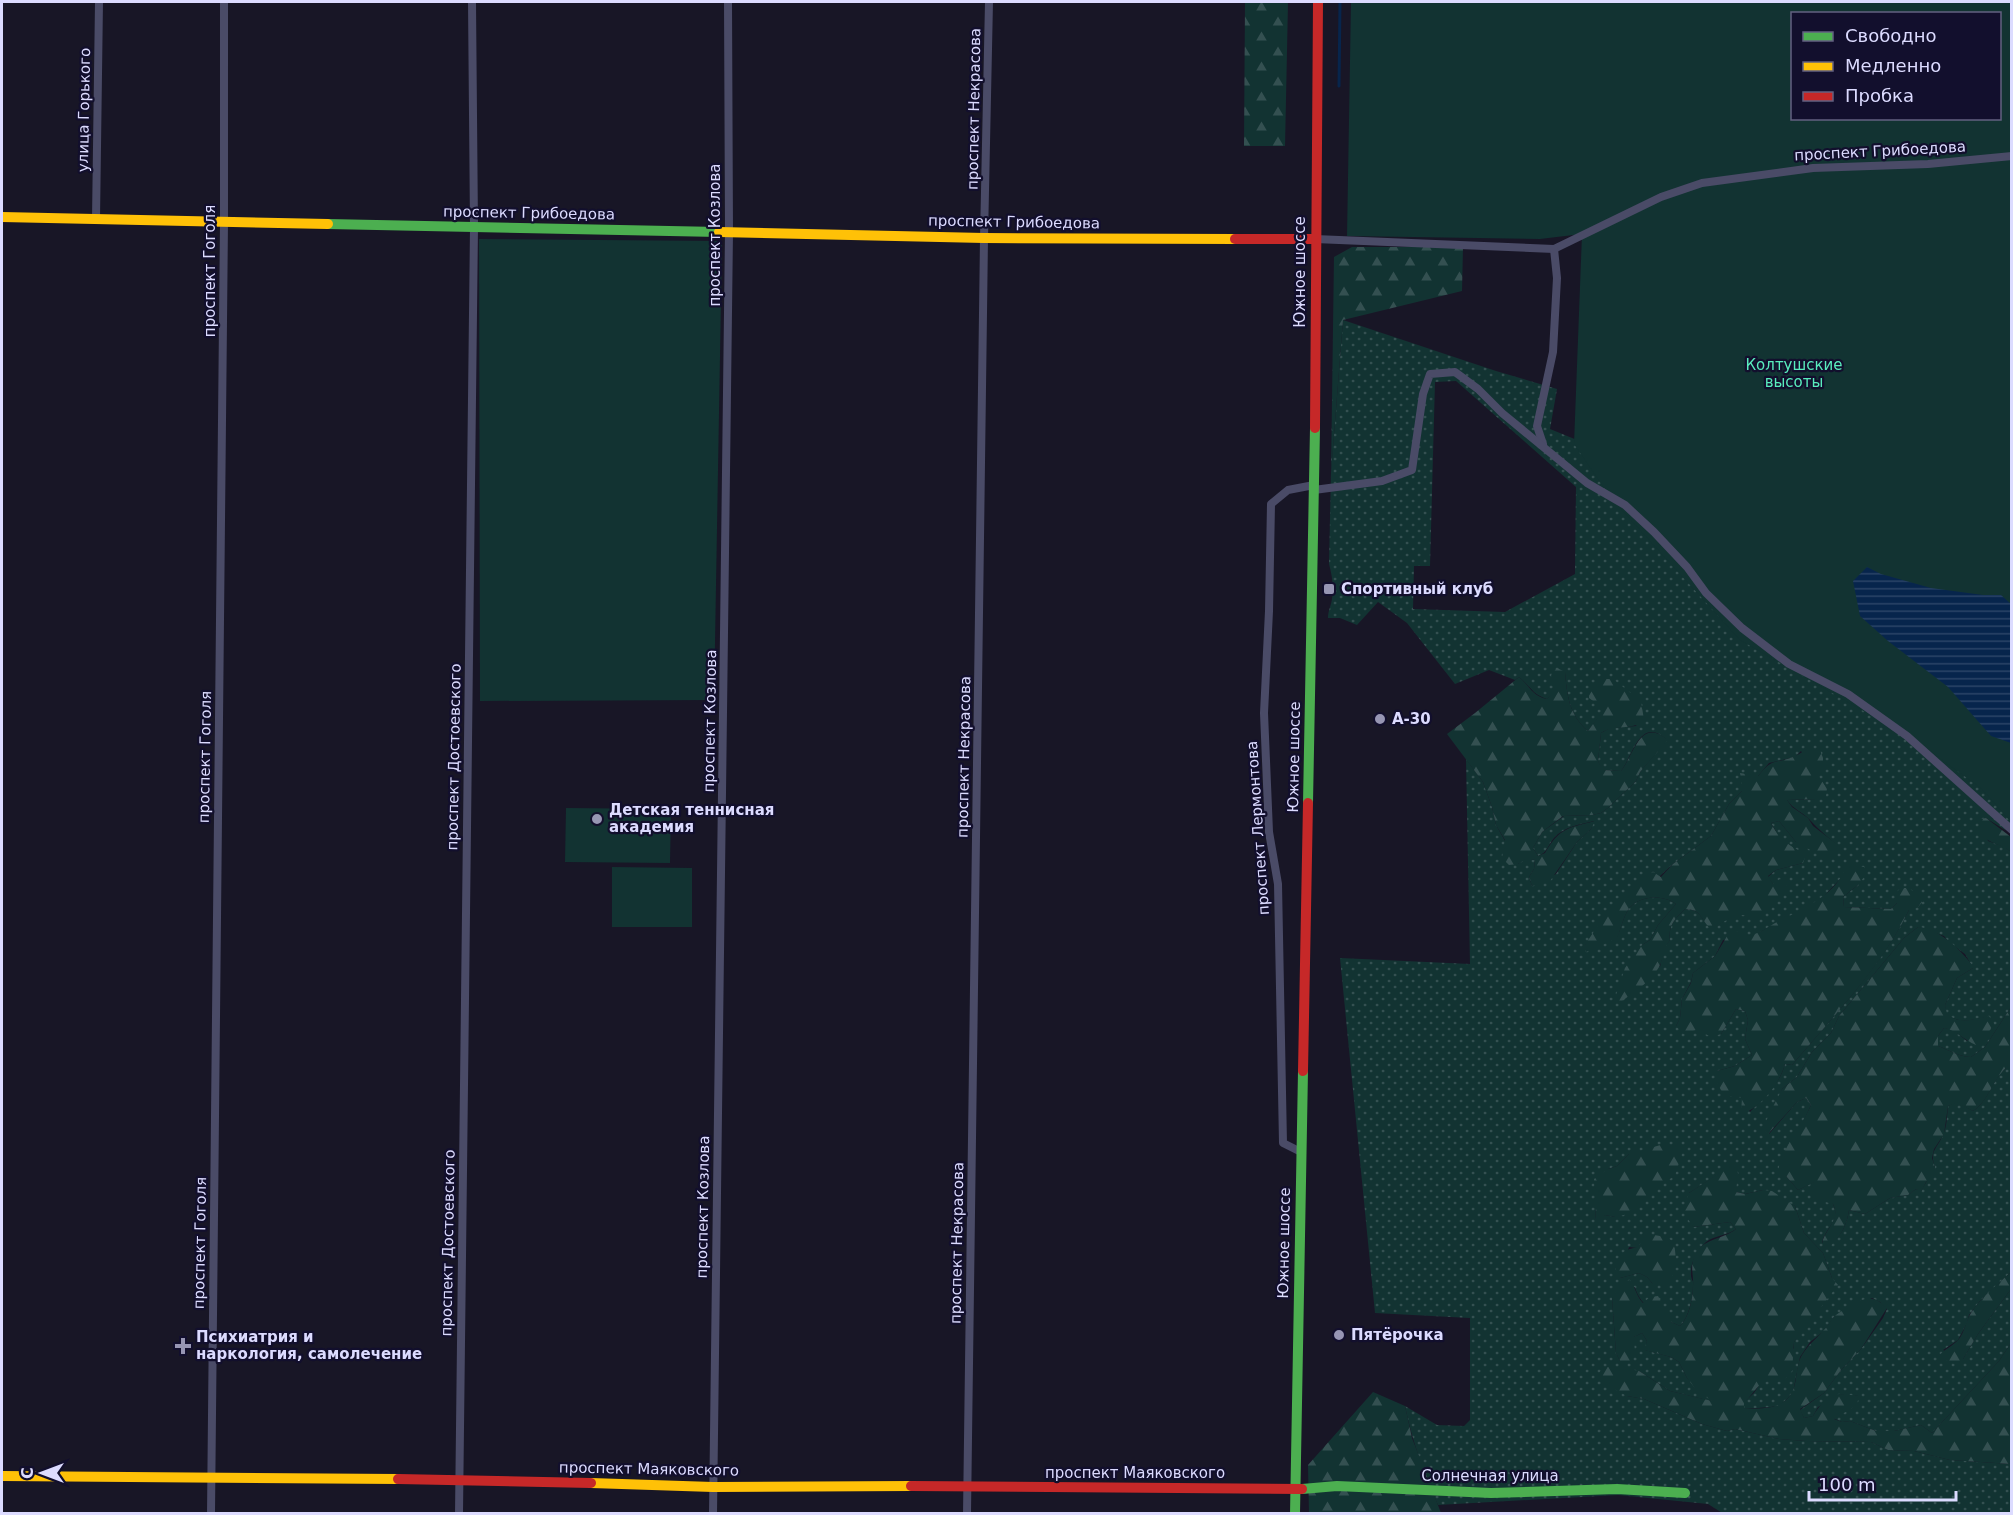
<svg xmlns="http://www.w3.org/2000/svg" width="2013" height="1515" viewBox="0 0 2013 1515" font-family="'DejaVu Sans',sans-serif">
<defs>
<pattern id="grass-dots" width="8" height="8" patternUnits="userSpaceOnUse" patternTransform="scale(1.5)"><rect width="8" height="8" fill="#123332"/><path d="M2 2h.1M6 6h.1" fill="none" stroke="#345051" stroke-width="1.8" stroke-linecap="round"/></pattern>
<pattern id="forest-firs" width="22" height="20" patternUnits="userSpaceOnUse" patternTransform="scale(1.5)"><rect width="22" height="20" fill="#123332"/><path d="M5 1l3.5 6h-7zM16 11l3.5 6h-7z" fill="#345051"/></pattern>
<pattern id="water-rules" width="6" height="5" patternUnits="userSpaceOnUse" patternTransform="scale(1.5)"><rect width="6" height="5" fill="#07254c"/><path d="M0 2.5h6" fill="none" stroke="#2b4467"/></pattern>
</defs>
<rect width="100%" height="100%" fill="#181626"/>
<path fill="url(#grass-dots)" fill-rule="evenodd" d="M1343 320 1496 371 1557 389 1550 429 1604 451 2011 796V822L2005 830 1986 818 1981 820 1988 841 2005 847 2011 852V1007L1985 1047 1971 1057C1959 1057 1949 1050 1938 1046V1036L1944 1028 1952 1029 1967 1041 1988 1017C1973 1019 1960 1025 1946 1014L1945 1005 1957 978 1973 968 1965 954 1950 943 1944 936 1918 927 1904 938 1839 1016 1831 1033 1812 1052 1797 1077 1782 1089 1769 1134 1797 1102 1806 1098 1811 1105 1803 1122 1786 1176 1798 1190 1816 1181C1824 1193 1842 1207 1833 1222 1828 1230 1824 1234 1822 1243L1831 1244C1842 1235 1847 1224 1849 1210L1865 1214 1890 1198 1908 1195 1916 1189 1921 1191 1935 1167C1929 1151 1937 1149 1943 1135 1947 1127 1947 1115 1948 1106L1957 1102 1973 1111C1989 1101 1992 1079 2006 1068H2011V1272L1980 1301 1969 1315 1967 1323 1958 1340 1943 1350 1963 1359 1978 1334 2011 1289V1343L1999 1361 1932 1433 1921 1425 1894 1431H1876L1850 1421 1842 1422 1833 1418 1858 1395 1850 1397 1841 1394 1818 1407 1813 1416 1804 1418 1800 1410 1824 1393 1841 1370 1861 1349 1883 1318 1887 1309 1880 1302 1872 1298 1834 1317 1824 1331 1810 1342 1800 1357 1793 1392 1787 1399 1780 1405 1771 1407 1744 1409 1743 1403 1754 1393 1761 1382 1794 1348V1342L1832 1278 1823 1253 1804 1233 1795 1206 1763 1190 1745 1194 1736 1192 1720 1173 1689 1193 1693 1227 1730 1222 1736 1229C1727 1236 1715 1235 1706 1242 1696 1251 1690 1263 1691 1276 1692 1282 1694 1280 1693 1286 1693 1298 1689 1317 1680 1326 1663 1319 1639 1306 1635 1287L1612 1298 1616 1353 1620 1361 1634 1337 1642 1333 1647 1341 1645 1350 1671 1357 1679 1362 1687 1378 1715 1402 1670 1391 1639 1371 1627 1396 1644 1399 1702 1424 1727 1431 1735 1429 1779 1439 1806 1441 1871 1442 1888 1450 1914 1451 1950 1460 2011 1464V1513L1724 1514 1708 1504 1618 1495 1438 1505C1424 1473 1412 1441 1405 1406L1437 1425 1464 1426 1470 1420V1318L1375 1313 1340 958 1470 964 1466 759 1483 782 1492 807 1496 825 1518 864 1526 858 1535 860 1534 869 1529 877 1532 886 1556 874 1577 842 1591 829 1594 821C1581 824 1563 827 1554 838 1547 846 1548 852 1538 856L1533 848 1542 832 1564 816 1592 815 1601 813 1609 807 1636 781 1640 772 1667 740C1640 715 1633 756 1621 771L1602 770 1598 761 1601 733 1610 728 1637 726 1605 709 1588 731C1569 715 1567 695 1565 672L1554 683V692L1547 699C1533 695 1530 686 1519 677L1515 680 1489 670 1455 684 1407 623 1378 602 1357 625 1340 618H1328C1328 611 1331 606 1332 599 1334 587 1332 575 1329 564L1331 473ZM1456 381 1576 487 1575 574 1505 612 1413 609 1414 566H1430L1435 382ZM1801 751 1816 773V799L1787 800C1793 809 1802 812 1809 819 1819 830 1830 839 1842 849L1796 842 1779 821 1771 823 1781 840 1803 863 1776 870 1768 877 1773 884 1745 914H1735L1712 929C1701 921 1702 909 1685 909 1675 919 1668 925 1670 940L1664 948 1660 967 1642 945 1650 940 1658 925 1676 904C1663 894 1638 895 1628 910 1623 918 1621 929 1617 937L1585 945 1673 864 1711 836 1729 804 1742 791 1743 783 1758 776 1769 763 1795 757ZM1845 874 1858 885 1843 897 1844 907 1891 909 1897 903 1909 910C1882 965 1838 1011 1798 1058L1792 1065 1785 1064C1780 1084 1764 1097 1750 1112L1742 1098 1717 1071 1735 1066 1752 1055 1745 1039 1748 1020 1745 1011 1736 1009 1721 1034 1676 1026 1680 1018 1682 999 1691 982 1693 973 1715 956 1723 940 1755 935 1778 922 1795 915 1820 900ZM1629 1154 1615 1217 1605 1215 1595 1220 1596 1208 1608 1169 1617 1166ZM1629 1247 1637 1248 1653 1284 1647 1277 1639 1273 1620 1278Z"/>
<g fill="url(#forest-firs)">
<path d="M1245 2H1288L1285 146H1244Z"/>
<path d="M1352 247H1463L1462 291 1343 320 1331 473 1334 257Z"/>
<path d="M1557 668 1565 672C1567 695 1569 715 1588 731L1604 709 1589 698V690L1604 679H1613L1641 701 1644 720C1630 732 1617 723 1601 733L1598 761 1603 770 1621 771C1634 755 1640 716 1668 740L1640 772 1636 781 1609 807 1601 813 1592 815 1563 816 1542 832 1533 848 1538 856 1545 853C1560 827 1569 828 1595 821L1591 829 1577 842 1550 881 1532 886 1529 877 1534 869 1535 860 1526 859 1518 864 1509 865 1502 858 1505 840 1496 825 1492 807 1483 782 1447 734 1475 713 1519 677C1530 686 1532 696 1547 699 1555 691 1555 685 1551 675Z"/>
<path d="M1811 748 1820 750 1823 758V768L1816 773 1827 788 1826 796 1816 799 1787 800 1792 807 1808 818 1813 826 1842 848 1836 856 1828 860 1796 842 1779 821 1771 823C1780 840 1789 846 1806 854L1803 863 1776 870 1768 876 1773 884 1780 879 1788 884 1771 909 1754 918C1736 910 1727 920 1712 930 1701 921 1702 909 1685 909 1675 919 1668 925 1670 940 1662 951 1664 958 1659 967 1651 982 1631 994 1618 1004L1616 995 1625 968 1642 945 1650 940 1658 925 1676 904C1663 894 1638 895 1628 910 1623 918 1621 929 1617 938L1586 952 1585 945 1610 907 1623 894 1653 872 1661 877 1673 864 1711 836 1729 804 1742 791V783L1740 773 1758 776C1774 757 1772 765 1793 757 1799 755 1804 750 1811 748Z"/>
<path d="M1986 818 2011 837V852C2002 844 1990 844 1981 835V819Z"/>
<path d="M1846 864 1864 867V877L1858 885 1843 897 1844 907 1891 909 1897 903 1894 894 1901 888H1909L1924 900 1918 907 1909 910C1882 966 1838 1011 1798 1058L1792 1065 1785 1064C1780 1083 1760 1109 1741 1114L1742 1098 1724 1095 1715 1080 1717 1071 1735 1066 1752 1055 1745 1039 1748 1020 1745 1011 1736 1009 1721 1034 1712 1037 1696 1030 1684 1034 1676 1026 1680 1018 1682 999 1691 983 1693 973 1715 956 1729 933 1737 931 1745 936C1759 935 1767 927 1779 921 1802 910 1841 892 1846 864Z"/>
<path d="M1918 927C1941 929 1962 951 1975 969L1973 968 1957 978 1945 1005 1947 1014C1960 1025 1973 1019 1989 1016L1994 1024 1983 1040 1976 1045C1964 1040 1956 1030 1944 1028L1938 1036V1046C1949 1050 1959 1057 1971 1057L1985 1047 2011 1007V1068H2006C1992 1080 1989 1101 1973 1111L1957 1103 1948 1106 1944 1134 1934 1149 1932 1158 1935 1167 1934 1176 1926 1182 1921 1192 1916 1189 1908 1195 1890 1198 1865 1214 1849 1210C1847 1224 1842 1235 1831 1245L1822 1244C1825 1228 1841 1220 1833 1204L1815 1199 1812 1190 1815 1182 1798 1190 1786 1176 1778 1171C1784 1144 1800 1130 1811 1105L1806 1098 1797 1102 1768 1134 1762 1129 1782 1089 1797 1077 1812 1052 1831 1033 1839 1016 1904 938Z"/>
<path d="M1664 1144 1682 1147 1681 1157 1675 1175 1624 1215 1615 1217 1605 1215 1599 1223 1595 1220 1596 1208 1594 1179 1608 1169 1617 1166 1629 1154Z"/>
<path d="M1725 1165H1734L1738 1173 1736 1192 1745 1194 1763 1190 1772 1191 1795 1206 1804 1233 1823 1253 1832 1278 1838 1285 1794 1342 1792 1371 1783 1382C1758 1377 1760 1387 1744 1403V1409C1759 1408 1777 1410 1788 1398 1799 1387 1794 1368 1802 1355 1808 1345 1816 1339 1823 1331 1828 1327 1830 1320 1835 1316 1843 1310 1861 1297 1872 1299 1878 1299 1883 1305 1887 1308L1861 1349 1841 1370 1824 1393 1800 1409 1804 1418 1813 1416C1818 1407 1828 1395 1839 1394 1846 1394 1851 1396 1859 1395L1857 1405 1834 1419 1842 1422 1850 1421 1876 1431H1894L1921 1425 1932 1433 1999 1361 2011 1343V1464L1950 1460 1914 1451 1888 1450 1871 1442 1806 1441 1779 1439 1735 1429 1727 1431 1702 1424 1644 1399 1627 1396 1603 1383 1598 1375 1603 1367H1621L1639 1371 1670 1391 1712 1401 1698 1392 1687 1378 1679 1362 1671 1357 1644 1350 1647 1341 1642 1333 1634 1337 1635 1356 1629 1363 1620 1361 1616 1353 1612 1298 1621 1282 1630 1280C1636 1288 1636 1296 1643 1303L1650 1297 1658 1296 1671 1322 1680 1326C1689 1318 1693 1298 1693 1286 1694 1277 1690 1267 1694 1257 1701 1238 1723 1240 1736 1229L1730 1222 1693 1227 1683 1211 1689 1193 1719 1173Z"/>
<path d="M1648 1234 1666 1237 1674 1242C1676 1259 1679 1272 1666 1285L1653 1284 1647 1277 1639 1273 1620 1278C1609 1266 1621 1247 1637 1248Z"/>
<path d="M2011 1272V1289L1978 1334 1963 1359 1955 1364 1938 1357C1943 1350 1953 1346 1959 1339 1965 1331 1966 1321 1971 1313 1981 1297 1997 1285 2011 1272Z"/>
<path d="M1373 1392 1405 1406 1412 1438 1441 1513H1309L1308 1465Z"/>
</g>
<g fill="#123332" fill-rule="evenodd">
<path d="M1351 2H2011V822L1982 789 1919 743 1740 640 1611 498 1574 444 1582 234 1540 239 1347 236ZM1792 14H2000V118H1792Z"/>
<path d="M479 239 722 241 714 700 480 701Z"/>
<path d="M566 808 671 809 670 863 565 862Z"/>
<path d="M612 867 692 868V927H612Z"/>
</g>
<path fill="url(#water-rules)" d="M1867 567 1881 574 1931 588 1983 595H2001L2011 604V743L1991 736 1948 687 1888 641 1860 616 1853 581Z"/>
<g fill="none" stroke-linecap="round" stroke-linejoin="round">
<path stroke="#07254c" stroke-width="3" d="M1339 86 1340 2"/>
<g stroke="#4a4b67" stroke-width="8">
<path d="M96 219 99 2"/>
<path d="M1315 239 1554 249 1661 197 1702 183 1813 168 1928 164 2012 156"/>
<path d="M1543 444 1537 426 1553 352 1557 278 1554 249"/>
<path d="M1314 490 1382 481 1412 470 1423 394 1430 374 1455 372 1478 389 1502 413 1587 483 1625 505 1654 532 1687 567 1706 593 1742 628 1789 664 1848 694 1907 736 2012 830"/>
<path d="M1301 1152 1283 1143 1278 884 1269 832 1264 713 1269 611 1271 504 1288 490 1314 485"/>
<path d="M211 1514 224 222V2"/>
<path d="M459 1514 474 227 472 2"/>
<path d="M713 1514 729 232 728 2"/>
<path d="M967 1514 984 238 989 2"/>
</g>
<g stroke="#4caf50" stroke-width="10">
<path d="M328 224 719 232"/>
<path d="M1308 803 1315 428"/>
<path d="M1302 1489 1337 1486 1491 1493 1617 1489 1685 1493"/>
<path d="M1295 1514 1303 1071"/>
</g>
<g stroke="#ffc107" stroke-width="10">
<path d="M2 217 328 224"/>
<path d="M719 232 984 238 1235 239"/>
<path d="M2 1476 398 1479"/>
<path d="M591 1483 713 1487 911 1486"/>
</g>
<g stroke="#c62828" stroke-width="10">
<path d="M1235 239H1315"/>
<path d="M1315 428 1318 2"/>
<path d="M1303 1071 1308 803"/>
<path d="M398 1479 591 1483"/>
<path d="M911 1486 1302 1489"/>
</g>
</g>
<g fill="#9796b3" stroke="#120f2d" stroke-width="2">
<rect x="1323" y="583" width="12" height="12" rx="3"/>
<circle cx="1380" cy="719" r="6"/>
<circle cx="597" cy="819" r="6"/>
<circle cx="1339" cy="1335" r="6"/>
<path d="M180 1337h6v6h6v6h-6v6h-6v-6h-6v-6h6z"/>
</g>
<g text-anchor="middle" stroke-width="4.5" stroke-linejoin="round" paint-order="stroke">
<g font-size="15" fill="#dcdbff" stroke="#120f2d">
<text transform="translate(974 109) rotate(-89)" y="5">проспект Некрасова</text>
<text transform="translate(84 110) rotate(-89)" y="5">улица Горького</text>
<text transform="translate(1880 151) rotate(-3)" y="5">проспект Грибоедова</text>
<text transform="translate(529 213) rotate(1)" y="5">проспект Грибоедова</text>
<text transform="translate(1014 222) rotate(1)" y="5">проспект Грибоедова</text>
<text transform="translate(715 235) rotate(-90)" y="5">проспект Козлова</text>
<text transform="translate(210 271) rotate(-90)" y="5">проспект Гоголя</text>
<text transform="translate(1300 272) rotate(-90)" y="5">Южное шоссе</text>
<text transform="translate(710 721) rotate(-89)" y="5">проспект Козлова</text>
<text transform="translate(205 757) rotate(-89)" y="5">проспект Гоголя</text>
<text transform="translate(454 757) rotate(-89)" y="5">проспект Достоевского</text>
<text transform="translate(964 757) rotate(-89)" y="5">проспект Некрасова</text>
<text transform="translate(1294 757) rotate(-89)" y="5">Южное шоссе</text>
<text transform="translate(1258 828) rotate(-94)" y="5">проспект Лермонтова</text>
<text transform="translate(703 1207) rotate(-89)" y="5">проспект Козлова</text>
<text transform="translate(200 1243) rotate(-89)" y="5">проспект Гоголя</text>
<text transform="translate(448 1243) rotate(-89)" y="5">проспект Достоевского</text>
<text transform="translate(957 1243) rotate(-89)" y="5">проспект Некрасова</text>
<text transform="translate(1284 1243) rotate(-89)" y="5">Южное шоссе</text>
<text transform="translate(649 1469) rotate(1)" y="5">проспект Маяковского</text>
<text x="1135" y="1478">проспект Маяковского</text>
<text x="1490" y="1481">Солнечная улица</text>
</g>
<g font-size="15" fill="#59edbd" stroke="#120f2d">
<text x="1794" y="370">Колтушские<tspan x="1794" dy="17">высоты</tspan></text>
</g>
<g font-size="15" font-weight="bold" fill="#dcdbff" stroke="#120f2d" text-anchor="start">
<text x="1341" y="594">Спортивный клуб</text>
<text x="1392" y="724">А-30</text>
<text x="609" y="815">Детская теннисная<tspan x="609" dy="17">академия</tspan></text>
<text x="1351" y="1340">Пятёрочка</text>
<text x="196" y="1342">Психиатрия и<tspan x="196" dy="17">наркология, самолечение</tspan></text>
</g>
</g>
<rect width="2013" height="1515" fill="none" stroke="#dcdbff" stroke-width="6"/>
<rect x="1791" y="12" width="210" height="108" fill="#120f2d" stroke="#636181" stroke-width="1.5"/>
<rect x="1803" y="32" width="30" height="9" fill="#4caf50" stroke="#636181" stroke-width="1.5"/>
<text x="1845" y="42" font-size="18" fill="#dcdbff">Свободно</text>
<rect x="1803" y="62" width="30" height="9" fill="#ffc107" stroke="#636181" stroke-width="1.5"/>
<text x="1845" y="72" font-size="18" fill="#dcdbff">Медленно</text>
<rect x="1803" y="92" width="30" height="9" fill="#c62828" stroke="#636181" stroke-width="1.5"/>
<text x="1845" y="102" font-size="18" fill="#dcdbff">Пробка</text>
<g transform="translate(42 1473) rotate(270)" stroke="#120f2d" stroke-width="4.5" paint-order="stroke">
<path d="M0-4.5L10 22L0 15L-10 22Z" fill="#dcdbff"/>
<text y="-9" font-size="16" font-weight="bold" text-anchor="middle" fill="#dcdbff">С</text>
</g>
<path d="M1809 1491v9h147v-9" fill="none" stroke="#dcdbff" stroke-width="3"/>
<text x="1818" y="1491" font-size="18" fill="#dcdbff" stroke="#120f2d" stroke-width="4.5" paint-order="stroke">100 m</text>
</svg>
